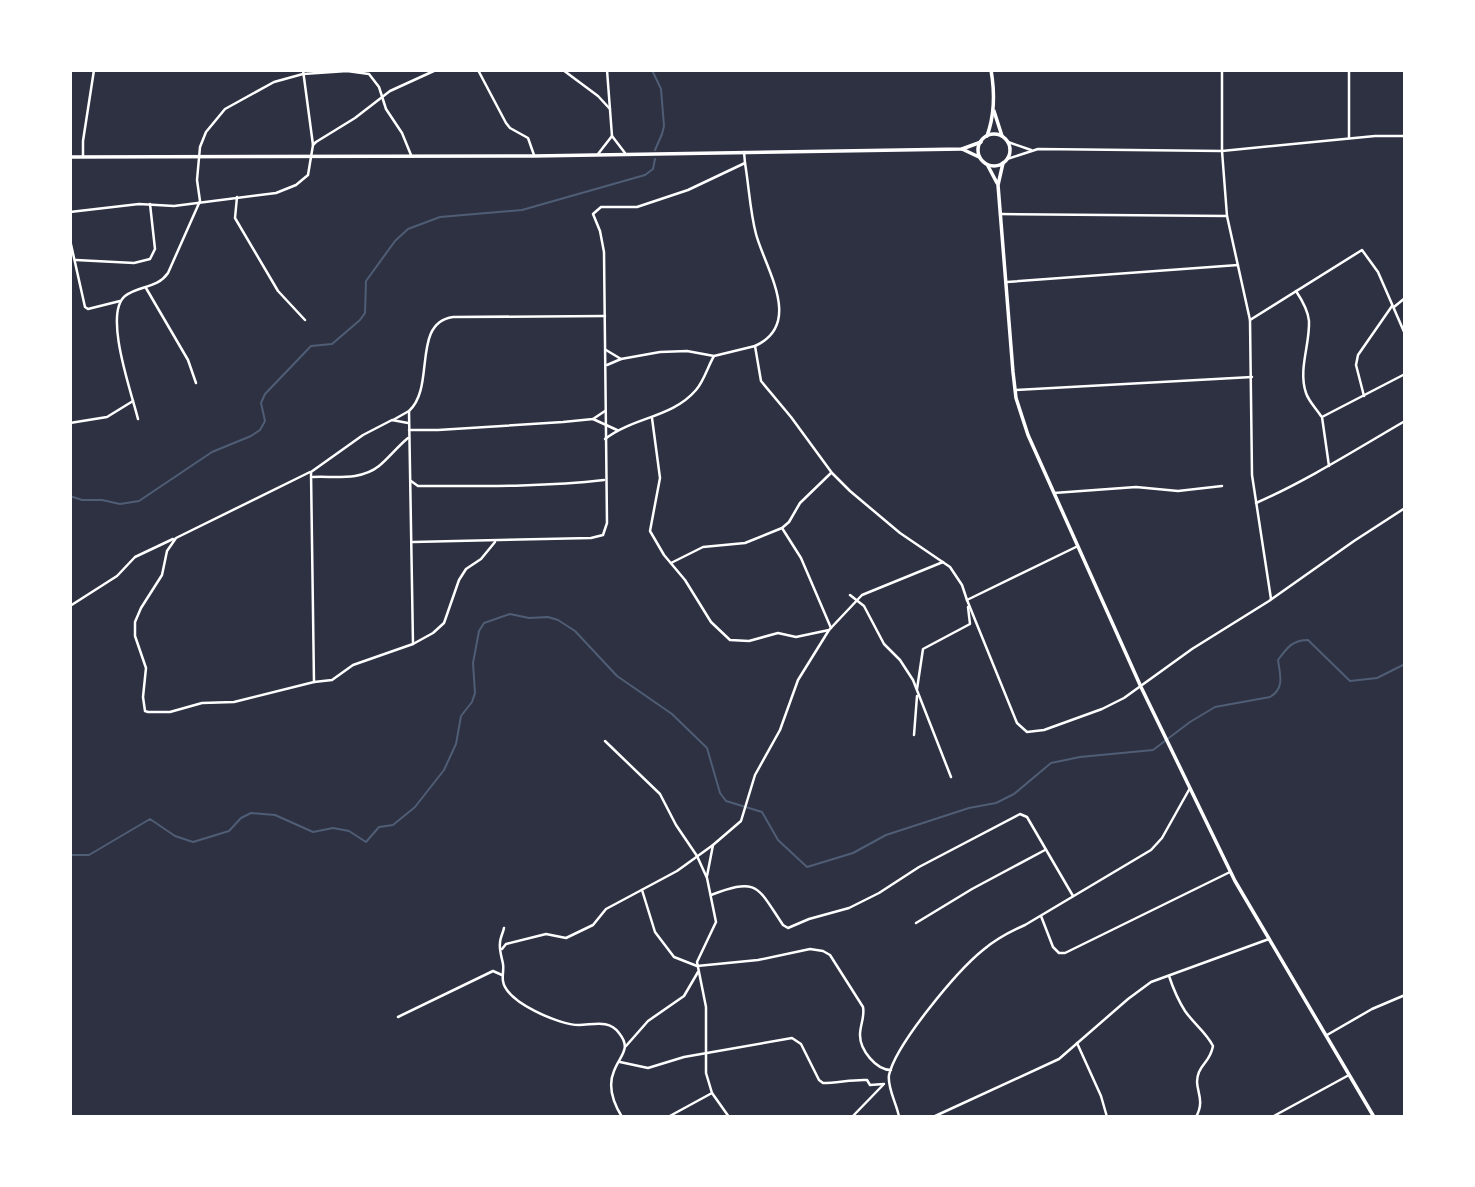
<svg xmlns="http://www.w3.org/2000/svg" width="1475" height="1187" viewBox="0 0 1475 1187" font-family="'Varela Round',sans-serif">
<rect width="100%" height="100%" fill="#2d3142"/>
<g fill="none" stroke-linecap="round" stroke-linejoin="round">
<g stroke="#4f5d75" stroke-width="2">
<path d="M652 70 661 89 664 126 662 134 655 150"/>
<path d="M70 496 82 500H102L120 504 139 501 212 452 251 436 260 430 265 421 261 403 265 394 311 346 332 344 360 320 365 313 366 281 395 241 408 229 440 217 522 210 645 175 653 169 655 159"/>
<path d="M70 855H89L150 819 175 836 193 842 229 831 241 818 251 813 275 815 313 832 333 828 349 831 366 842 379 827 393 825 415 807 444 770 456 744 461 716 472 702 475 693 473 663 479 631 484 623 510 614 529 618 548 617 558 620 575 631 617 676 672 714 707 748 720 793 726 801 762 812 778 840 807 867 853 853 886 835 969 808 996 803 1014 794 1051 763 1080 757 1153 750 1190 722 1215 707 1270 697C1285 688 1280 675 1278 660 1287 648 1292 640 1308 640L1350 681 1377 678 1405 664"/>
</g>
<g stroke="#fff" stroke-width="2.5">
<path d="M303 70 313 145"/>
<path d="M478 70 506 123 510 128 528 138 534 155"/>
<path d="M563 70 598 96 610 109"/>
<path d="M607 70 612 136 625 153"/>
<path d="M1222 70V151L1227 216 1250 320 1252 475 1271 599"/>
<path d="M1349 70V138"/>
<path d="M1008 142 1031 150"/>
<path d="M598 154 612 136"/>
<path d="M83 157V141L94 70"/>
<path d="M1007 159 1038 149 1222 151 1375 136H1405"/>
<path d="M745 163C749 187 750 211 756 234 765 268 804 324 755 346L761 381 791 417 832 473 850 491 900 533 950 567 962 585 967 600 1078 546"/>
<path d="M237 197 235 218 278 291 305 320"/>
<path d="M70 212 139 204 174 206 276 193 296 185 308 175 313 145 316 142 355 118 390 91 436 70"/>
<path d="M1000 214 1227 216"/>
<path d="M70 240 85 307 88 309 120 301"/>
<path d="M76 260 134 263 150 259 155 249 150 204"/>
<path d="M1007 282 1238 265"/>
<path d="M146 288 188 360 196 383"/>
<path d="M1296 291C1302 300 1308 310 1309 321 1310 345 1298 369 1306 393 1309 402 1316 408 1321 416"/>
<path d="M1394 307 1405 298"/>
<path d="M1250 320 1362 250 1378 272 1405 334"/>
<path d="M606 350 621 359"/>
<path d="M607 365 621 359 660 352 687 351 714 356 755 346"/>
<path d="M1015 390 1252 377"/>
<path d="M1364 396 1356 365 1358 355 1392 306"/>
<path d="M652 418 660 478 650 531 664 555 685 580 711 622 730 640 749 641 778 633 796 637 829 630 862 595 943 562"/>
<path d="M138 419C132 394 103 314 125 296 139 285 157 289 168 273L200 201 197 180 200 147 206 132 225 109 274 82 303 74 347 71 369 74 379 87 386 109 402 133 411 155"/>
<path d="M593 419 617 430"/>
<path d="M393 420 409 411"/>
<path d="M70 423 107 417 133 401"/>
<path d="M408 423 392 420 363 435 311 472 314 682 332 680 353 665 413 644 409 411C436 387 411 323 453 317L605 316"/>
<path d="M409 430H438L563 422 593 419 605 411"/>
<path d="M605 439C633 417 672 418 696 390 704 381 708 366 714 356"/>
<path d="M1329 466 1322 417 1405 374"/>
<path d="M310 472 176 538 167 551 162 575 141 608 135 622V636L146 668 143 697 145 711 148 712H170L202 703 234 702 314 682"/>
<path d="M313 477C335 476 360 481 379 466 389 458 397 447 408 438"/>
<path d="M411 481 418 486C480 486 543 487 604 480"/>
<path d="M1054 493 1136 487 1178 491 1222 486"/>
<path d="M1256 503C1308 480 1355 450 1405 421"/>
<path d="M782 528 801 558 831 628"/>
<path d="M413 542 591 538 603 535 607 523 604 252 600 231 593 214 601 207H637L688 190 745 163 744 152"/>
<path d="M671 563 703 547 745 543 782 528 789 522 800 503 831 473"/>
<path d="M850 595 864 606 884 644 900 660 913 680 951 777"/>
<path d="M967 600 1017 723 1027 732 1044 730 1102 709 1124 698 1192 649 1269 601 1354 541 1405 508"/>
<path d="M70 606 117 576 135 557 173 539"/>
<path d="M413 644 433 633 444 623 459 580 466 569 481 559 495 542"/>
<path d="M917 689 923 649 970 624 968 607"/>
<path d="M914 735 917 696"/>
<path d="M605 741 660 794 676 825 697 856 707 878 716 922 697 962 706 1007V1073L712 1093 729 1117"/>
<path d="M707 876 713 845 741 821 755 775 780 730 798 680 829 630"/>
<path d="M642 890 655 932 674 957 697 966 758 960 810 949 823 951 830 955 863 1007C865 1017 860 1025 860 1035 860 1050 876 1070 891 1070"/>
<path d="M711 895C758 877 757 886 783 925L788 928 809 919 849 908 879 893 919 867 1020 814 1027 817 1073 896"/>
<path d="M1041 916 1053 947 1059 953H1065L1230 872"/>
<path d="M916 923 972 889 1045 850"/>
<path d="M504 928C503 933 500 938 500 943 499 950 502 958 503 964 504 970 502 976 503 981 506 1002 559 1025 579 1025 593 1025 609 1019 619 1033 632 1049 620 1055 614 1071 607 1087 614 1104 622 1117"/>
<path d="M502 949 506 944 546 934 566 938 593 925 606 909 677 871 713 845"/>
<path d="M1169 976C1173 988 1178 1000 1185 1011 1194 1024 1206 1032 1213 1046 1210 1061 1204 1061 1199 1072 1192 1089 1207 1097 1196 1117"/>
<path d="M398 1017 493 971 502 975"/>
<path d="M1327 1035 1372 1009 1405 995"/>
<path d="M1077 1043 1101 1096 1107 1117"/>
<path d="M626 1046 648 1021 684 996 698 972"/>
<path d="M620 1062 648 1068 684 1057 792 1038 801 1044 819 1080 823 1083C837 1083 854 1079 867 1080L870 1085 884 1084"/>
<path d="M668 1117 712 1093"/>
<path d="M852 1117 883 1085"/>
<path d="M899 1117C897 1104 887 1088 889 1075 896 1044 957 971 983 950 996 939 1009 932 1025 925L1151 850 1162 838 1190 788"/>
<path d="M933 1117 1059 1059 1128 999 1151 982 1269 939"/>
<path d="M1272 1117 1349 1075"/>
</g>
<g stroke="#fff" stroke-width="3.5">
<path d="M994 111 1002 136"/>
<path d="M987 136C995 114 995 93 991 70"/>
</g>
<g stroke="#fff" stroke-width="3.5">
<circle cx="994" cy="150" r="16"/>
<path d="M962 149 979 157"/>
<path d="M70 157 534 156 962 149 981 142"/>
<path d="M1003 163 998 185 1013 372 1016 398 1028 435 1141 687 1235 881 1374 1117"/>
<path d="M988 166 997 183"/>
</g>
</g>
<rect width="1475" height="1187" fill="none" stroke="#ffffff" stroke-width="144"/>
</svg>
